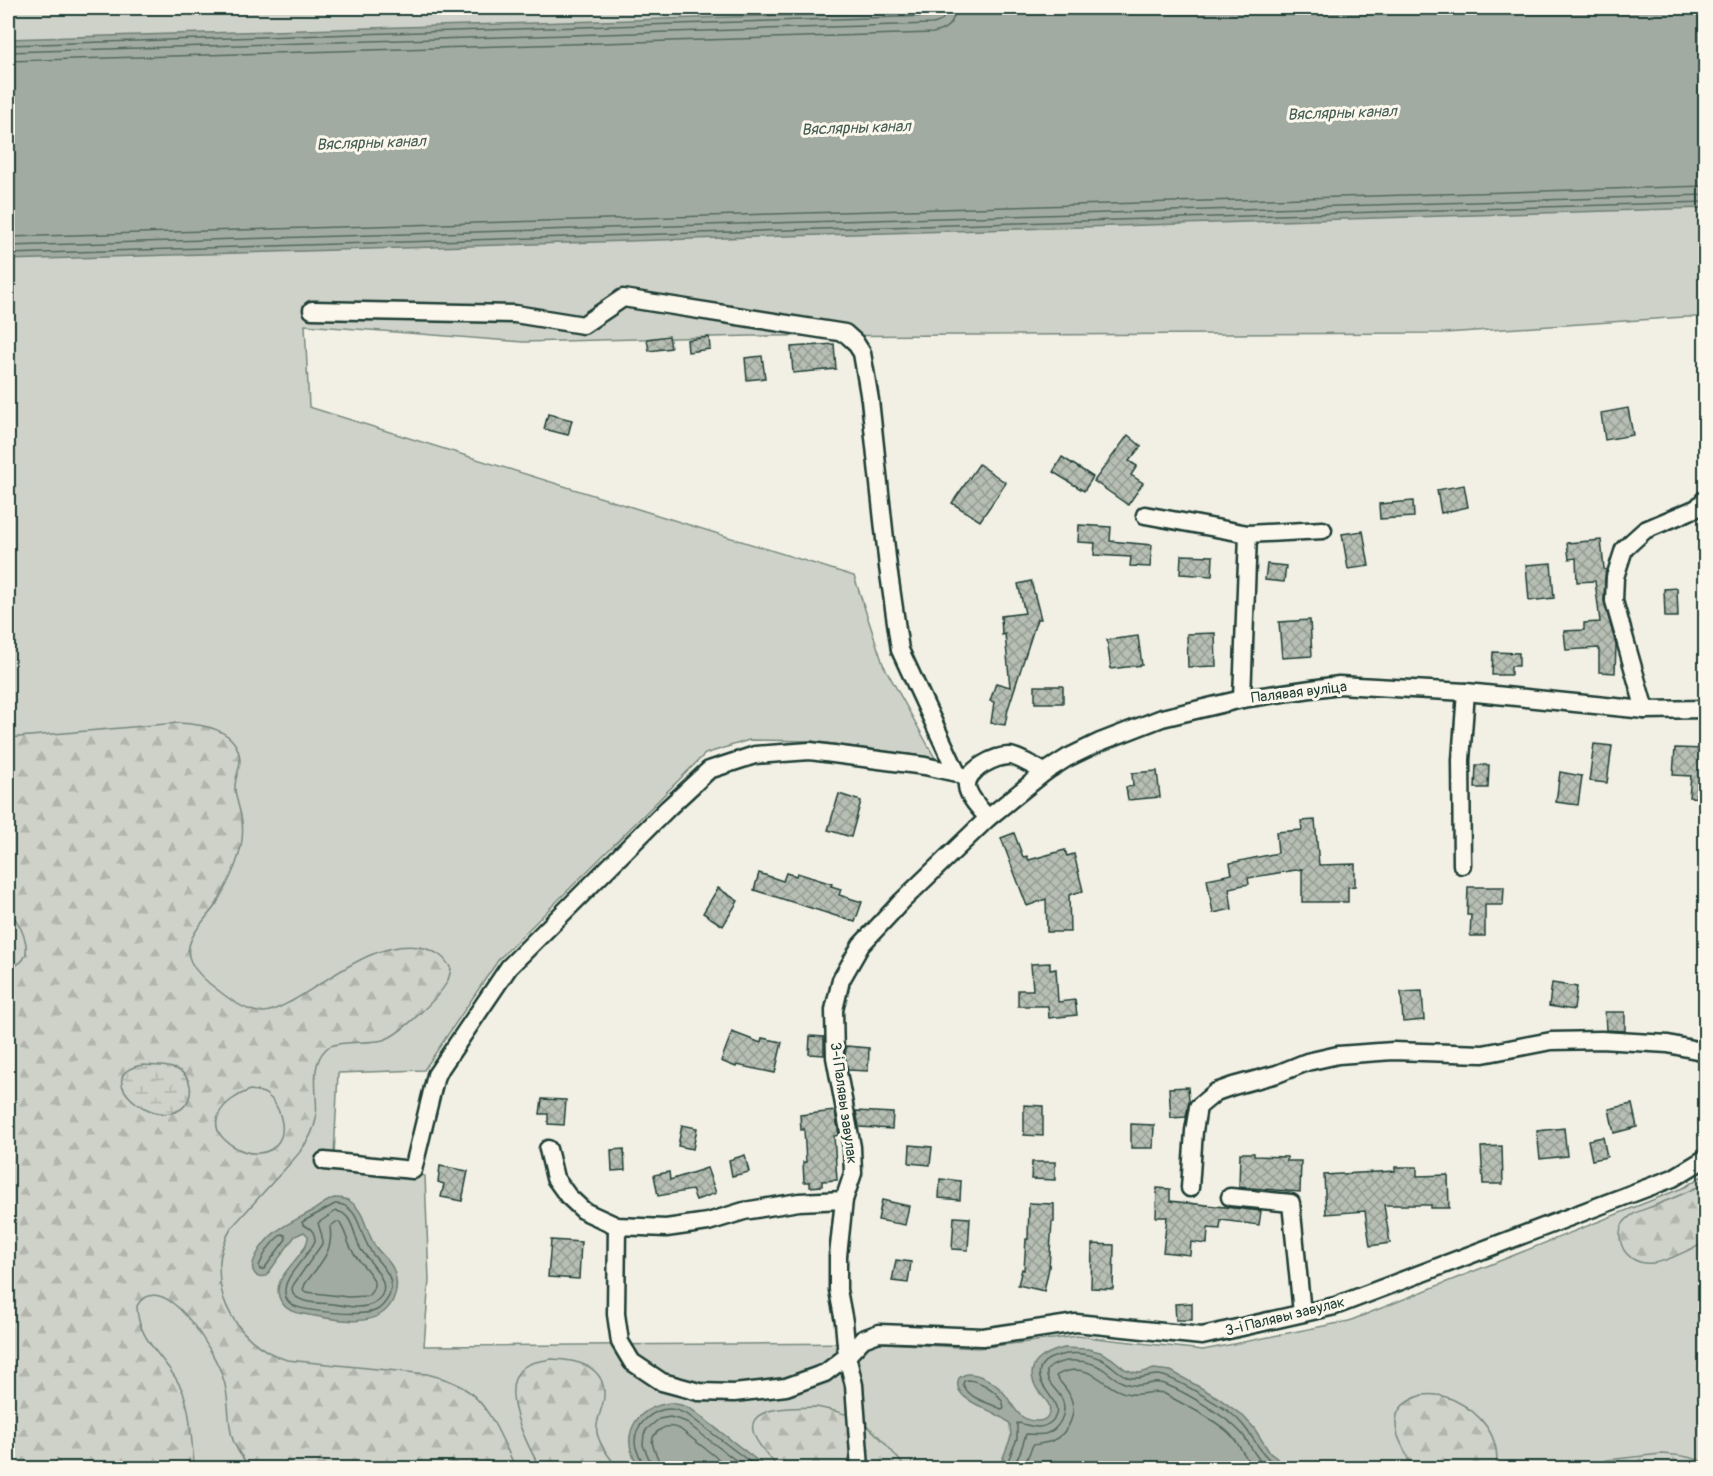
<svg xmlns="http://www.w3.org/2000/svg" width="1713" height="1476" viewBox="0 0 1713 1476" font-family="Pangolin,sans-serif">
<defs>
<pattern id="forest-firs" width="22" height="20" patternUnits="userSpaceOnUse" patternTransform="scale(1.5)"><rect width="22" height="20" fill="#cfd2c8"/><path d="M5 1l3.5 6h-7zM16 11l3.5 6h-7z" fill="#b1b5ac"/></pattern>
<pattern id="wetland-marsh" width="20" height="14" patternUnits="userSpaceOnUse" patternTransform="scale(1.5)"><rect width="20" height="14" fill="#cfd2c8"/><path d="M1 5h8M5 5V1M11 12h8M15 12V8" fill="none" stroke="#b1b5ac"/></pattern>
<pattern id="building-cross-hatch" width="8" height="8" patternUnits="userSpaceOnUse" patternTransform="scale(1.5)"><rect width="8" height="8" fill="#b7beb3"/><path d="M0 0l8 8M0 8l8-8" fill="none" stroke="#949c92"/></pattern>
</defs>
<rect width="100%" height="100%" fill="#f2f0e5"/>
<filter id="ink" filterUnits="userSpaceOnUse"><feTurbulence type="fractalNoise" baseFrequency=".0167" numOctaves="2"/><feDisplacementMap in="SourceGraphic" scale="12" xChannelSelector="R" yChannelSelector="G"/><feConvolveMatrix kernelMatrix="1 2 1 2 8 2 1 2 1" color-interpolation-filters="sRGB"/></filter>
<g filter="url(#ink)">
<path fill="#cfd2c8" stroke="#77887e" stroke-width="1.5" d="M8 8H1705V317H1684L1445 333 751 336 523 342 305 325 309 407 854 576 883 664 935 758 811 741 749 740 705 754 499 959 424 1070 338 1073 334 1156 425 1176 429 1280 424 1346 883 1343 978 1348 1077 1336 1203 1350 1349 1321 1685 1187 1705 1174V1468H8Z"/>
<g fill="url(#forest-firs)" stroke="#77887e" stroke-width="1.5" fill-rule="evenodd">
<path d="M177 723C201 724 238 728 240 760 240 769 235 777 235 787 235 799 241 810 242 822 246 850 230 879 217 903 207 919 180 941 191 962 197 974 208 983 219 991 229 999 249 1013 263 1012 273 1012 284 1005 292 1001 330 980 378 937 424 948 437 952 445 957 451 969 450 974 449 978 447 982 439 997 399 1036 383 1040 369 1044 334 1040 326 1049 308 1066 319 1097 316 1119 311 1145 289 1164 272 1183 259 1197 246 1212 232 1227 200 1279 232 1343 287 1360L427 1374C439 1377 452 1380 462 1387 490 1403 502 1441 516 1468H251C243 1459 235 1449 232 1437 227 1418 230 1397 223 1378 217 1357 172 1277 143 1299 140 1300 139 1303 137 1306 137 1342 170 1360 183 1392 191 1413 191 1439 194 1462L197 1468H8V967C41 963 22 925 8 909V738ZM250 1090C256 1091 262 1091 267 1095 279 1104 287 1128 279 1141 269 1158 247 1155 233 1146 200 1125 223 1100 250 1090Z"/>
<path d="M1705 1183V1244C1688 1248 1670 1262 1653 1263 1636 1265 1622 1255 1620 1238 1620 1232 1620 1226 1625 1221 1633 1211 1648 1209 1658 1204 1674 1198 1690 1191 1705 1183Z"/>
<path d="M552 1359C576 1360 606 1365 604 1397 603 1409 595 1420 597 1433 600 1446 610 1458 618 1468H540C528 1446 496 1387 524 1367 532 1361 543 1361 552 1359Z"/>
<path d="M1422 1395C1426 1395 1431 1394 1436 1395 1442 1395 1449 1398 1454 1400 1481 1413 1501 1437 1496 1468H1410C1409 1456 1402 1447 1398 1436 1391 1413 1401 1402 1422 1395Z"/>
<path d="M816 1407C831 1410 847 1413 860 1421 879 1433 892 1452 906 1468H778C771 1458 760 1448 755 1437 740 1404 798 1408 816 1407Z"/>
<path d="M1661 1454C1677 1455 1691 1456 1705 1463V1468H1581L1607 1460Z"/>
</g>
<path fill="url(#wetland-marsh)" stroke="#77887e" stroke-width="1.5" d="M143 1065C155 1066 170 1065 180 1071 196 1081 193 1106 175 1112 142 1122 93 1073 143 1065Z"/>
<g fill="#a2aba1" stroke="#6e7f75" stroke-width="1.5">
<path d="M1030 8H1705V208L8 260V39Z"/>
<path d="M334 1198C340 1198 346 1198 351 1202 365 1212 366 1232 375 1246 381 1255 391 1261 394 1271 398 1281 397 1293 392 1302 376 1332 329 1318 303 1314 295 1313 287 1310 282 1303 265 1277 308 1258 308 1236L304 1232 295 1236 266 1276 258 1277C250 1270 252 1264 256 1256 270 1229 289 1224 314 1210 321 1205 326 1201 334 1198Z"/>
<path d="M1064 1348 1088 1349 1100 1352 1111 1358 1125 1369 1133 1372 1140 1373 1154 1369 1171 1371 1217 1397 1243 1416 1254 1428 1270 1453 1290 1468H999L1011 1437 1010 1424C998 1409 949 1402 959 1378 971 1367 993 1381 1003 1392 1013 1403 1017 1421 1036 1421 1046 1422 1053 1413 1048 1403 1045 1398 1040 1394 1037 1389 1022 1364 1044 1353 1064 1348Z"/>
<path d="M670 1403 681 1405 691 1409 767 1468H640C618 1437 634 1408 670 1403Z"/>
</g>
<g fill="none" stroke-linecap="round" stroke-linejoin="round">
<g stroke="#536960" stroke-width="1.5">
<path d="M8 45 932 16 937 14 939 8"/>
<path d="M8 52 932 24C941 23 946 17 946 8"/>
<path d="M8 61 933 33C947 30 955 22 955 8"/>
<path d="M8 237 1706 186"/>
<path d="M8 246 1706 195"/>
<path d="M8 254 1706 202"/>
<path d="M335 1204C353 1203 358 1221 363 1235 366 1242 369 1250 374 1256 384 1268 396 1279 389 1296 386 1302 382 1307 377 1310 365 1317 302 1312 291 1304 287 1301 285 1297 285 1292 284 1275 308 1257 315 1241 315 1232 311 1228 303 1225L302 1222Z"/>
<path d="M336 1211C353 1213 354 1236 360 1248 369 1263 399 1287 374 1303 363 1310 345 1306 333 1304 321 1303 301 1304 293 1294L292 1288 294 1284 322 1244V1236L318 1223Z"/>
<path d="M336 1222H339C346 1231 347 1243 353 1252 358 1261 370 1272 373 1279 376 1286 373 1291 368 1296L348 1297 306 1292 303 1290 305 1284C319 1264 334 1253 330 1227Z"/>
<path d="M282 1234 285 1235 286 1239 264 1269 260 1270 259 1266C264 1253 271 1242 282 1234Z"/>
<path d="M968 1380C982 1381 1003 1394 1004 1408L1001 1409C988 1402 968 1399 963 1384L964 1381Z"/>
<path d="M644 1468C643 1459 635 1452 635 1442 635 1424 653 1409 670 1409 676 1409 682 1412 688 1415L758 1468"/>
<path d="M651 1468 650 1461 643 1445 644 1434 647 1429 659 1419 670 1417 684 1421 746 1468"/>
<path d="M660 1468C660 1453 642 1441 661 1429 667 1425 673 1426 680 1429L730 1468"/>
<path d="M1005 1468 1017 1439V1423C1024 1423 1031 1428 1039 1427 1043 1427 1047 1425 1051 1422 1070 1404 1034 1389 1040 1369 1042 1361 1050 1358 1057 1356 1073 1352 1091 1353 1106 1362 1114 1367 1119 1374 1128 1377 1140 1381 1148 1374 1159 1375 1174 1377 1214 1402 1228 1411 1252 1428 1256 1452 1279 1468"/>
<path d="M1013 1468 1021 1450 1026 1434C1032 1434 1038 1435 1045 1434 1059 1430 1068 1413 1062 1399 1056 1388 1045 1383 1047 1370 1060 1357 1089 1359 1103 1369 1110 1374 1115 1379 1122 1382 1141 1391 1152 1378 1167 1385 1187 1393 1229 1418 1243 1435 1251 1446 1256 1459 1267 1468"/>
<path d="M1023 1468 1033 1445C1039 1444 1046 1443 1052 1441 1069 1433 1078 1413 1070 1396 1067 1388 1060 1383 1056 1376 1061 1372 1067 1371 1074 1370 1098 1369 1107 1391 1130 1394 1141 1396 1152 1390 1163 1393 1184 1405 1210 1416 1229 1433 1239 1443 1245 1457 1253 1468"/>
</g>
</g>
<g fill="url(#building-cross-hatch)" stroke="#1f3d34" stroke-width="1.5">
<path d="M669 336 671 348 649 351 647 339Z"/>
<path d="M709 337 710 349 688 352 687 340Z"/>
<path d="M834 344 836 369 793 373 791 347Z"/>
<path d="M762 356 765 378 747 380 745 358Z"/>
<path d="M1628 408 1633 435 1605 440 1601 413Z"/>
<path d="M548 414 572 420 568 435 544 429Z"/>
<path d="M1128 435 1141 446 1129 461 1137 466 1131 475 1143 483 1128 505 1094 481Z"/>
<path d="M1062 457 1093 477 1084 491 1053 472Z"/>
<path d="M979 464 1006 483 980 521 952 503Z"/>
<path d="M1464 485 1468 507 1441 513 1437 490Z"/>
<path d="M1413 501 1414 517 1380 519 1379 504Z"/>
<path d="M1079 525 1111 527 1110 541 1152 545 1150 567 1130 566 1131 557 1094 555 1095 543 1078 542Z"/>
<path d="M1363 531 1369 566 1348 569 1342 534Z"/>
<path d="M1601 540 1604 569 1606 570 1605 577 1604 601 1616 645 1615 673 1599 672V648L1566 650 1564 631 1584 630V623L1600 622 1595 581 1577 582 1576 558 1569 559 1567 543Z"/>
<path d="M1181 555 1213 556 1212 576 1180 574Z"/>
<path d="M1551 563 1554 598 1529 601 1526 565Z"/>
<path d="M1267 564 1286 566 1284 582 1265 580Z"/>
<path d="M1031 581 1041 619H1037L1008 709 1005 725 991 723 994 702 990 701 996 683 1010 687 1005 634 1002 635 1001 616 1025 613 1018 584Z"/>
<path d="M1677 588 1678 617H1665L1664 589Z"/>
<path d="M1310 620 1312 656 1282 658 1279 622Z"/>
<path d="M1215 633 1216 666 1188 667 1187 634Z"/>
<path d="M1138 636 1142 665 1111 669 1107 640Z"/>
<path d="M1493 652 1519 653V666H1511V675H1492Z"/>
<rect x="1035" y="686" width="28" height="17"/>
<path d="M1594 744 1612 746 1607 783 1589 781Z"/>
<path d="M1675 748 1705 749 1704 783H1706V798L1689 797 1691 776 1673 775Z"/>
<path d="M1476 765H1489L1488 788H1475Z"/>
<path d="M1157 771 1160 797 1128 800 1126 787 1133 786 1132 773Z"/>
<path d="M1560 772 1582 776 1578 805 1556 802Z"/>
<path d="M839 794 861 801 851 837 828 830Z"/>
<path d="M1315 820 1319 865 1355 864V886L1348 887V902H1302V869L1248 878 1249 884 1229 888 1232 909 1213 913 1207 879 1232 874 1230 863 1278 853 1276 832 1302 830 1301 821Z"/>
<path d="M1014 833 1023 857 1027 856 1029 860 1065 850 1067 856 1074 854 1083 891 1069 895 1070 932H1047L1046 899 1027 906 1001 838Z"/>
<path d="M759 873 783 881 786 873 796 876 797 873 832 884 831 886 841 889 839 895 862 902 855 922 754 890Z"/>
<path d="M1468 887H1504L1503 905H1485V936H1470L1471 915H1467Z"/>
<path d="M718 888 738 901 723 926 703 913Z"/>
<path d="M1050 963V970L1056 969 1058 1002 1075 1000 1077 1015 1049 1018 1048 1006H1018V990H1033L1031 964Z"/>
<path d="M1552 983 1577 987 1574 1010 1549 1006Z"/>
<path d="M1422 991 1424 1020 1403 1022 1401 992Z"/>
<path d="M1605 1012H1625V1031L1606 1030Z"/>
<path d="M732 1032 761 1043 762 1038 782 1042 775 1073 737 1065 736 1067 721 1061Z"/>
<path d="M810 1036 824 1037V1055L809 1054Z"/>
<path d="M846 1046 869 1048 868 1071 848 1070 845 1056Z"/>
<path d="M1188 1087 1189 1102 1186 1117 1171 1118 1169 1088Z"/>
<path d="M542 1099 566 1100 564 1125 548 1124V1114H540Z"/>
<path d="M1632 1104 1637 1127 1614 1133 1609 1109Z"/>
<path d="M1024 1105 1043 1106V1136L1024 1135Z"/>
<path d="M835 1111 839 1135 834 1136 837 1180 822 1181V1186L810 1187V1182H804L803 1162H806L804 1129 801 1130 800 1115Z"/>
<path d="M856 1111 893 1113 892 1129 859 1127Z"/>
<path d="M1131 1124 1154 1125 1153 1148H1131Z"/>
<path d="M682 1125 697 1128 693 1149 678 1146Z"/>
<path d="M1564 1128 1567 1156 1540 1159 1537 1131Z"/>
<path d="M1603 1137 1607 1157 1592 1160 1588 1140Z"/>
<path d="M910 1145 932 1147 930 1165 909 1163Z"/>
<path d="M1502 1146 1503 1184H1483L1481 1147Z"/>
<path d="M624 1149 625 1170 612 1171 611 1150Z"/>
<path d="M1240 1153H1254V1156L1287 1157V1161H1301L1300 1192 1239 1187Z"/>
<path d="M745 1155 749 1172 732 1176 729 1160Z"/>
<path d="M1032 1162H1055V1180L1031 1179Z"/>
<path d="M440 1166 468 1171 462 1201 441 1197 444 1184 438 1182Z"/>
<path d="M1395 1167H1417V1176L1448 1175 1449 1208H1431V1205H1384L1390 1243 1370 1246 1365 1211 1326 1214 1324 1175 1395 1171Z"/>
<path d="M707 1168 716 1193 696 1200 692 1190 658 1196 654 1175 669 1172 670 1180Z"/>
<path d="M940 1179 961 1181 960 1200 939 1198Z"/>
<path d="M1157 1188 1170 1189V1201L1261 1211 1259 1225 1221 1220 1220 1229 1208 1228 1207 1244 1191 1242 1190 1255 1163 1252 1167 1217H1156Z"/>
<path d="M882 1200 909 1206 905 1225 878 1220Z"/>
<path d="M1029 1203 1054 1204V1222H1052L1049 1268 1044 1291 1018 1285 1022 1269 1024 1270 1026 1239H1028Z"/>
<path d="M954 1217 970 1218 968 1250 952 1249Z"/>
<path d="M551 1240 581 1242 579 1279 548 1277Z"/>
<path d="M1092 1244 1114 1245 1113 1289 1091 1288Z"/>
<path d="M896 1260 911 1262 908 1283 892 1281Z"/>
<path d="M1192 1303V1320H1176L1175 1304Z"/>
</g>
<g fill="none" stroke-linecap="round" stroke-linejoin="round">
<g stroke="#1f3d34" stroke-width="21">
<g id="minor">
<path d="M312 310 515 314 583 325 623 298 845 333 855 342 862 353 870 400 888 567 900 650 957 773"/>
<path d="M1145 515 1248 534 1323 530"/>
<path d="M1242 699 1248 534"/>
<path d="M1706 709 1645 710 1466 692 1339 685 1242 699 1162 718 1100 742 1067 758 1045 772 988 818 902 901 861 945 841 980 834 1010 835 1057 852 1147 853 1173 844 1200 838 1256V1290L844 1322 847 1356 863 1339 879 1333 983 1337 1076 1323 1202 1336 1335 1306 1673 1178 1706 1158"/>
<path d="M1645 710 1614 601 1615 577 1624 549 1645 530 1697 508 1706 498"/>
<path d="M988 818C981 810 968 797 967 786 966 770 996 755 1010 756 1017 756 1038 769 1045 772"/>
<path d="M1462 865 1461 760 1466 692"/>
<path d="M548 1149 555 1178 568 1196 584 1211 617 1226 666 1228 708 1222 744 1211 799 1202 844 1200"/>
<path d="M324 1161 413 1170 436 1075 509 967 668 808 709 770 755 755 810 751 925 766 957 773 968 779"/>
<path d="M1190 1188 1194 1131 1198 1107 1216 1092 1233 1086 1277 1074 1307 1062 1338 1055 1393 1051 1483 1054 1551 1041 1601 1040 1668 1044 1706 1052"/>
<path d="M1230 1197 1291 1203 1302 1313"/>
<path d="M617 1226 616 1314 620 1342 632 1362 662 1382 699 1392 734 1393 786 1387 825 1373 847 1356 854 1385 860 1468"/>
</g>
</g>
<use href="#minor" stroke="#fbf7ec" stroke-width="16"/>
</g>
</g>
<g text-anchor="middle" stroke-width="6" stroke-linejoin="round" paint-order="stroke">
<g font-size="15" fill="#1f3d34" stroke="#fbf7ec">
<text transform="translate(1299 692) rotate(-7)" y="5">Палявая вуліца</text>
<text transform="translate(844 1103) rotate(82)" y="5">3-і Палявы завулак</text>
<text transform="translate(1285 1316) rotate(-14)" y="5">3-і Палявы завулак</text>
</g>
<g font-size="16" font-style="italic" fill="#465e55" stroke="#fbf7ec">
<text transform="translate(1342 112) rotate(-2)" y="6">Вяслярны канал</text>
<text transform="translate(856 127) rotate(-2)" y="6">Вяслярны канал</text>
<text transform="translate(371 142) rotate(-2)" y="6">Вяслярны канал</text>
</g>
</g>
<rect width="1713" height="1476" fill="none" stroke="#fbf7ec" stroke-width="30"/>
<rect x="15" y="15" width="1683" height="1446" fill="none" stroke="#1f3d34" stroke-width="2" filter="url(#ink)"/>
</svg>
